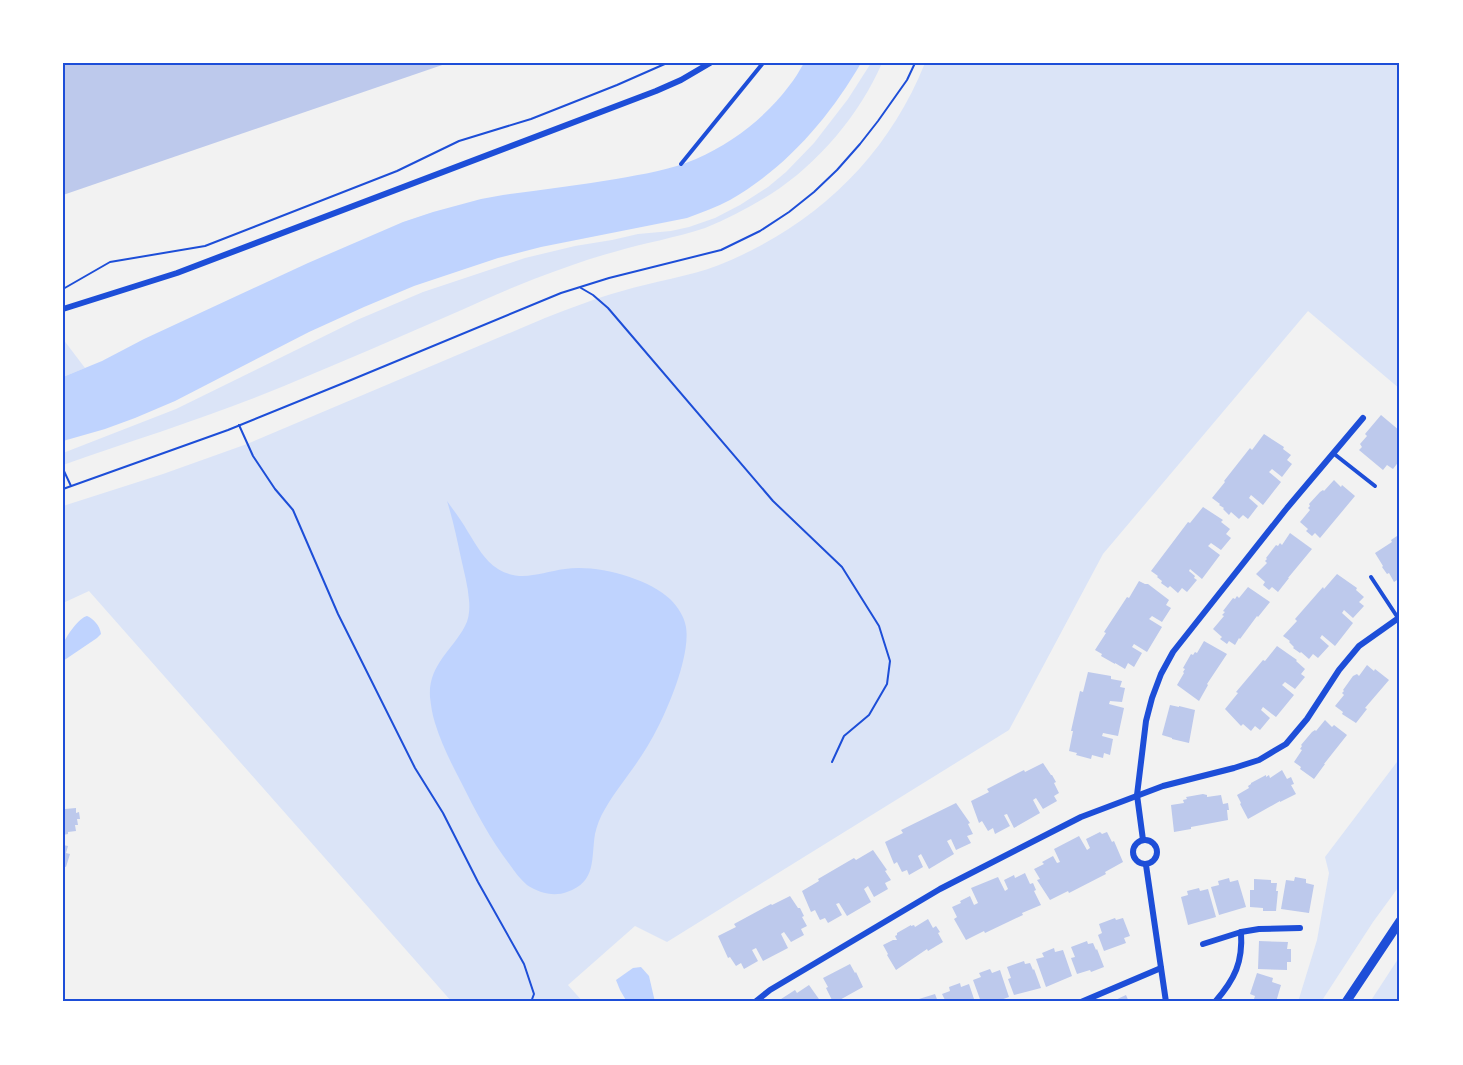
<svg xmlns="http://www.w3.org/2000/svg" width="1463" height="1065" viewBox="0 0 1463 1065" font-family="Karla,sans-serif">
<rect width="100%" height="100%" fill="#f2f2f2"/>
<g fill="#dbe4f7">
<path d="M871 63H882C860 114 818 164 771 194 750 207 728 219 705 228 675 238 644 243 614 252 587 259 561 269 534 279 508 289 482 301 457 312 399 337 342 362 284 386 212 416 137 439 63 465V453L176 409 357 320 423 292 525 258 575 246 612 240 638 234 671 231 689 227 715 218 740 205 768 187 786 172 814 143 848 99Z"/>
<path d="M925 63H1400V389L1308 311 1103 554 1009 730 667 942 635 926 568 985 583 1002H452L89 591 63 603V506L163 474 247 444 545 318C571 308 596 298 622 291 655 281 688 277 719 265 814 227 887 158 925 63Z"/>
<path d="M63 339 85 368 63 377Z"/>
<path d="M1400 758V885L1373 922 1321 1002H1298L1317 940 1329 873 1325 857Z"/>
<path d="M1400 956V1002H1370Z"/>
</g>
<g fill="#bfd3fe">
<path d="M804 63H861C829 118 786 168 730 200 717 207 702 212 687 218L541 247 498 258 414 286 364 307 309 332 175 401 135 418 105 429 63 441V377L102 361 144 339 308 263 403 222 433 212 481 199 503 195C541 190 579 185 616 179 643 174 671 170 696 159 732 143 765 118 789 86 795 79 799 71 804 63Z"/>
<path d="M447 501C454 511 462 521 468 532 477 546 484 560 498 569 521 583 541 572 565 569 596 564 648 578 670 599 678 607 684 616 686 627 691 658 664 720 647 747 634 769 617 788 605 809 600 817 597 825 595 834 591 858 597 882 567 892 554 897 539 893 527 885 520 879 515 872 510 865 490 839 475 810 461 782 451 763 441 743 435 723 432 714 431 705 430 697 428 665 452 651 465 626 469 619 470 609 469 600 468 586 464 572 461 558 457 539 453 520 447 501Z"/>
<path d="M87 616C94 619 100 626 101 634L97 638 63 661C63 655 62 647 64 642 68 634 79 618 87 616Z"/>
<path d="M641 967 649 976 655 1002H627L620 990 616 980 633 968Z"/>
</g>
<g fill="#bdc9ec">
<path d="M63 63H448L63 195Z"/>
<path d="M1381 415 1400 431V460L1393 469 1387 465 1383 470 1359 450 1362 447 1360 444 1367 436 1365 434Z"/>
<path d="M1264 434 1284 447 1283 449 1291 455 1287 460 1292 464 1282 477 1272 469 1269 472 1281 482 1263 505 1251 495 1249 498 1258 506 1248 519 1243 515 1239 519 1231 512 1229 515 1223 509 1224 508 1219 505 1220 504 1212 498 1225 482 1224 481 1250 448 1252 450Z"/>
<path d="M1334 480 1341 487 1342 485 1355 496 1320 538 1315 533 1312 536 1306 531 1308 529 1300 522 1310 510 1308 508 1310 506 1309 504 1320 492 1323 490 1324 491Z"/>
<path d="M1203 507 1223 520 1221 522 1230 529 1226 534 1231 538 1221 550 1211 543 1208 546 1220 555 1202 579 1190 569 1189 571 1195 576 1194 578 1197 580 1187 592 1182 588 1178 593 1170 586 1168 588 1161 583 1162 581 1157 577 1158 576 1151 571 1188 522 1190 523Z"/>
<path d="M1290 533 1312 549 1288 578H1289L1278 592 1272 587 1269 590 1263 585 1265 582 1256 574 1267 563 1265 561 1267 559 1266 558 1276 545 1278 546 1280 543 1282 545Z"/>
<path d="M1400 534V578L1394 582 1389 573 1387 574 1382 567 1383 566 1375 553 1392 542 1391 540Z"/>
<path d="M1337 574 1357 588 1356 590 1364 597 1359 602 1364 606 1353 618 1344 610 1342 613 1353 623 1335 646 1322 635 1320 638 1329 646 1318 658 1313 654 1309 659 1301 652 1300 653 1293 648 1294 647 1289 642 1290 641 1283 636 1297 621 1295 619 1323 587 1324 589Z"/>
<path d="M1139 581 1145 584H1148L1169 600 1166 605 1171 608 1162 622 1152 616 1149 619 1162 627 1147 652 1134 644 1132 647 1142 653 1134 667 1128 663 1125 669 1115 663V664L1101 656 1102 654 1095 650 1106 633 1104 632 1127 597 1129 598Z"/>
<path d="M1248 587 1270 602 1258 617 1257 616 1240 639 1239 638 1235 645 1229 641 1227 644 1220 639 1222 637 1213 629 1224 616 1222 615 1225 612 1223 611 1233 598 1235 599 1237 596 1239 598Z"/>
<path d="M1204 641 1227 654 1207 684 1208 685 1199 701 1177 685 1184 673 1183 672 1185 669 1183 668 1191 654 1193 655 1195 652 1197 653Z"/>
<path d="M1277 646 1297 660 1296 661 1305 669 1301 674 1305 677 1295 689 1285 682 1282 685 1294 695 1276 717 1263 707 1261 710 1270 718 1260 730 1255 726 1251 731 1243 724 1241 726 1225 709 1238 693 1236 692 1263 660 1265 661Z"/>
<path d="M1367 665 1374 671 1375 669 1389 680 1365 708 1367 709 1356 723 1342 714 1343 712 1335 706 1344 695 1342 693 1344 691 1343 690 1353 676 1357 674 1359 676Z"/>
<path d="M1088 672 1111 676V679L1122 681 1120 687 1125 688 1122 702 1110 701 1109 704 1124 708 1118 736 1103 733 1102 736 1113 739 1110 755 1104 753 1103 758 1092 755 1091 759 1076 755 1077 753 1069 751 1073 731H1071L1080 691 1083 692Z"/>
<path d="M1170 705 1179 707V706L1195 710 1189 743 1172 739V738L1162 735Z"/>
<path d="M1325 720 1332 727 1334 725 1347 735 1324 764H1325L1314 779 1300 769 1301 767 1294 762 1302 750 1300 749 1302 746 1301 745 1312 732 1315 730 1316 731Z"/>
<path d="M1043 763 1051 775H1052L1056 782 1054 783 1059 793 1054 796 1057 801 1043 809 1036 798 1033 800 1040 813 1014 828 1007 814 1004 815 1010 826 995 834 993 828 988 831 982 821 979 823 971 801 989 792 987 789 1024 770 1025 772Z"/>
<path d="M1282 770 1287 779 1291 777 1294 784 1291 785 1296 794 1280 802V801L1248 819 1240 804 1241 803 1237 795 1249 788 1248 786 1251 784V783L1266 775V777L1269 775 1270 778Z"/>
<path d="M1203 794 1207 795V797L1221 795 1223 804 1228 803 1229 810H1227L1228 820 1191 827V829L1174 832 1171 805 1184 803 1183 800 1187 799 1186 797Z"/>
<path d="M956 803 970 823 968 824 973 834 967 836 971 843 956 850 951 839 947 841 954 854 929 869 921 854 918 856 923 867 909 875 907 870 902 872 897 862 894 864 885 842 903 833 901 830Z"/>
<path d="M63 804H64L65 809 76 808V813L79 812 80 819H77L78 825H75L76 831 68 832V834L63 835Z"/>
<path d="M1100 832 1102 834 1107 832 1112 842 1114 841 1123 862 1105 872 1106 874 1069 893 1068 891 1050 900 1037 880 1040 879 1034 869 1044 864 1042 862 1053 856 1057 863 1060 862 1054 849 1079 836 1087 850 1090 848 1086 839Z"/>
<path d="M63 845 68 846 66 853 70 854 66 867 63 866Z"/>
<path d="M873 850 887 870 885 871 891 880 885 883 888 889 874 897 868 886 864 889 871 902 847 916 839 903 836 904 842 915 828 923 825 918 820 920 815 910 811 912 802 891 819 881 818 879 854 858 856 860Z"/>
<path d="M1025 873 1030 884 1033 883 1036 890 1034 891 1041 905 1022 913 1023 915 985 933 984 931 966 940 954 919 957 917 952 907 961 903 960 901 970 896 974 905 978 903 971 888 998 877 1005 891 1008 889 1004 880 1014 875 1015 878Z"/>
<path d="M1295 877 1306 879V883L1314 885 1309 913 1281 909 1286 880 1294 881Z"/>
<path d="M1229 878 1230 882 1238 880 1246 907 1219 915 1211 887 1219 885 1218 881Z"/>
<path d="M1254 879 1271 880V883H1277L1276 891H1278L1276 911H1263V908L1250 907V890H1254Z"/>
<path d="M1199 888 1200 891 1208 889 1216 917 1188 925 1181 897 1188 895 1187 891Z"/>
<path d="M790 896 798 908H800L804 916 802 917 807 926 801 929 804 935 791 942 784 932 781 934 788 948 763 961 756 948 752 950 758 961 744 969 741 963 736 966 730 957 728 958 718 936 736 927 734 924 771 904 772 905Z"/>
<path d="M1115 918 1116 920 1123 918 1130 936 1124 938 1126 943 1104 951 1098 935 1102 933 1099 924Z"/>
<path d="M928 919 933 928 936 926 940 932 938 933 943 942 928 951 927 949 896 970 887 955 888 954 883 945 893 940H897L895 936 897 935V933L911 925V926L914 925 915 927Z"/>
<path d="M1087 941 1088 944 1093 943 1096 950 1097 949 1104 967 1091 972 1090 970 1077 974 1071 958 1075 957 1071 947Z"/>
<path d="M1259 941 1288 942 1287 949H1291V962H1287V970L1258 969Z"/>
<path d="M1054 948 1055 952 1063 950 1072 976 1046 987 1036 959 1044 957 1042 953Z"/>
<path d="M1024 961 1025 964 1030 963 1033 970 1034 969 1041 988 1014 995 1008 979 1011 978 1007 967Z"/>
<path d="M850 964 855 973 856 972 863 987 836 1002H833L826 988 828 987 823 978Z"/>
<path d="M990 969 992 973 1000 970 1009 997 995 1002H981L973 980 981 977 979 973Z"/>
<path d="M1257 973 1273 978 1272 982 1281 985 1276 1002H1253L1255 996 1250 994Z"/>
<path d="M960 983 961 987 969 984 975 1002H946L942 994 950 991 949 987Z"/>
<path d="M809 985 821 1002H779L778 1001 795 990 797 993Z"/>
<path d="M935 994 938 1002H920L919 999Z"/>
<path d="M1126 995 1129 1002H1111Z"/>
</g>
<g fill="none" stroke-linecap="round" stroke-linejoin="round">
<g stroke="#1d4ed8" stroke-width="2">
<path d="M581 288 593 295 608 308 773 501 842 567 879 626 890 661 887 684 869 715 844 736 832 762"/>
<path d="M63 289 110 262 205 246 397 171 459 141 531 119 617 85 667 63"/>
<path d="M239 425 253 456 275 489 293 510 338 614 415 768 443 813 478 882 524 964 534 994 531 1002"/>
<path d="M63 469 71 486"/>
<path d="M63 489 228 430 351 380 561 293 609 278 721 250 760 231 789 212 814 192 837 170 860 144 878 121 907 80 915 63"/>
</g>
<g stroke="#1d4ed8" stroke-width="4">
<path d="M681 164 763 63"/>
<path d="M1333 453 1375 486"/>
<path d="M1371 577 1398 618"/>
</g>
<g stroke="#1d4ed8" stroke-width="6">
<path d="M63 309 177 273 656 91 681 80 710 63"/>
<circle cx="1145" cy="852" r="12"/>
<path d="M1143 840 1137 795 1146 721 1152 698 1161 674 1173 652 1287 508 1363 418"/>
<path d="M1146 865 1166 1002"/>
<path d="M1203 944 1241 932 1259 929 1300 928"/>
<path d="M755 1002 770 990 940 889 1081 817 1163 786 1234 768 1259 760 1274 751 1286 744 1307 719 1339 670 1359 646 1400 617"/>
<path d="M1081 1002 1161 968"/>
<path d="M1215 1002C1235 979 1243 962 1241 932"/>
</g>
<path stroke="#1d4ed8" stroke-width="9" d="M1346 1002 1400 921"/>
</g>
<rect width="1463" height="1065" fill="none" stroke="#ffffff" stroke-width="129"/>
<rect x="64" y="64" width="1334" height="936" fill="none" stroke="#1d4ed8" stroke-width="2"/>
</svg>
